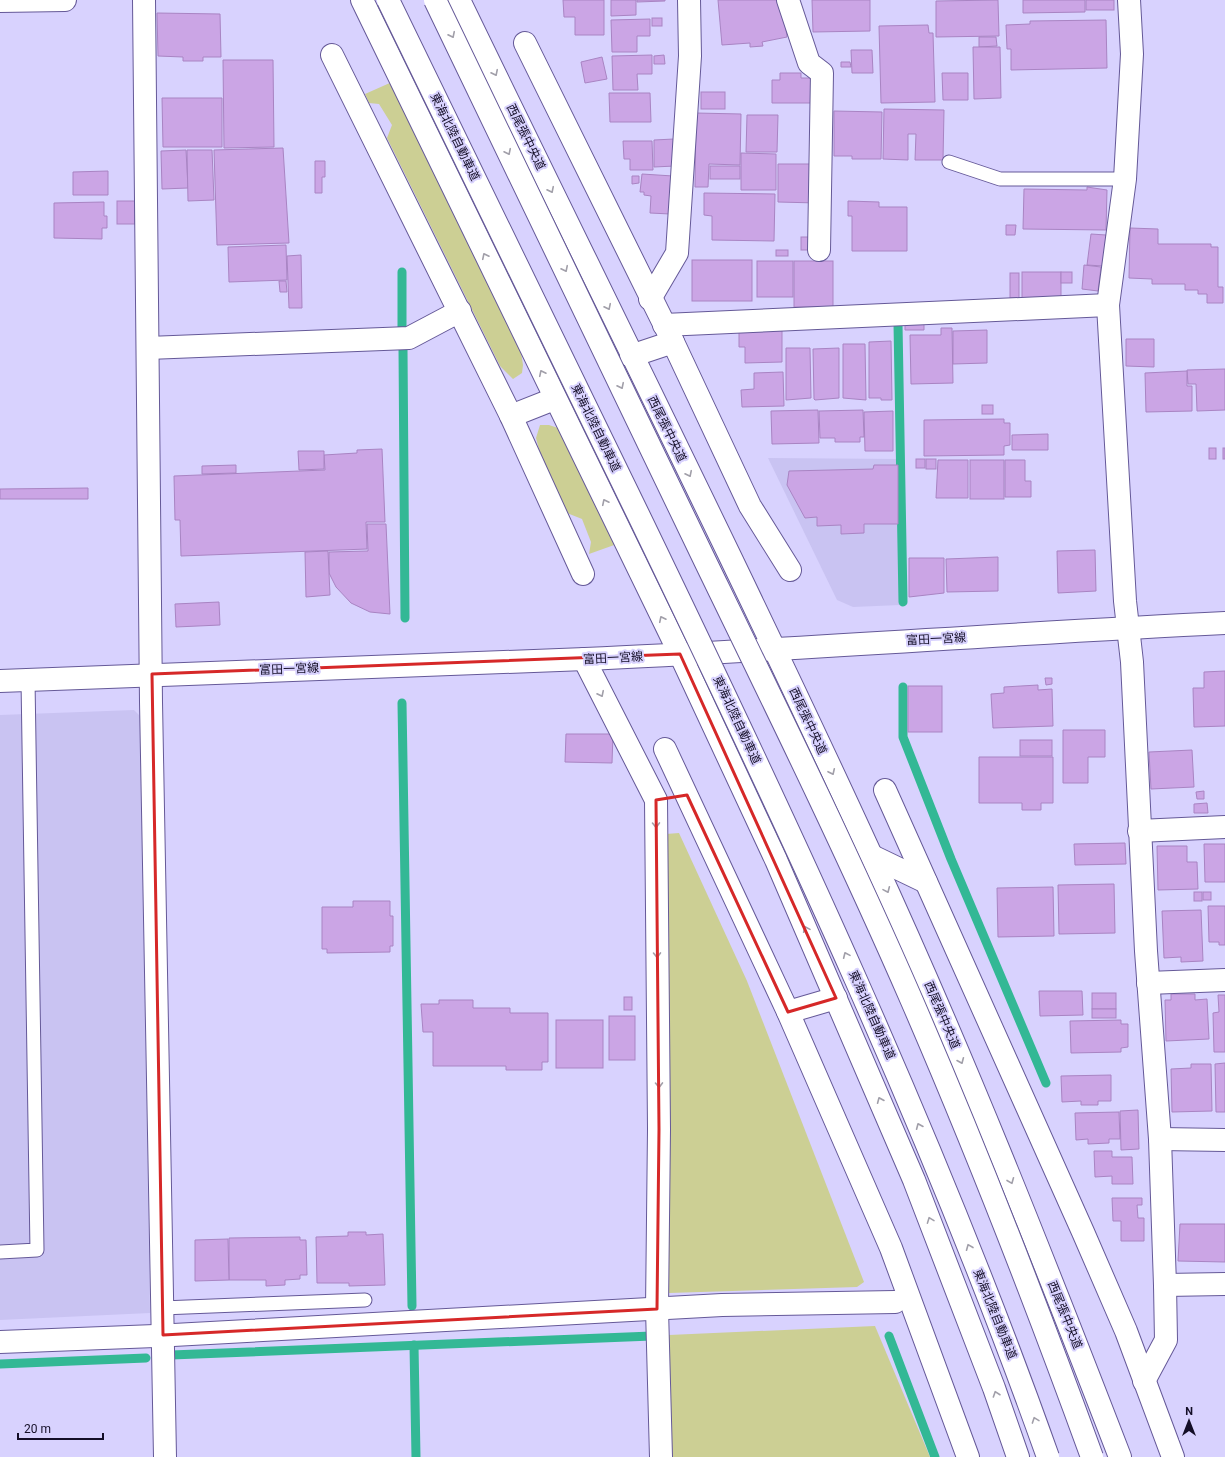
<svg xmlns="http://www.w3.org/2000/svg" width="1225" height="1457" viewBox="0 0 1225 1457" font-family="Roboto,'Noto Sans JP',sans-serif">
<rect width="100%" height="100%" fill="#d8d2fe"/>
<g fill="#c9c3f2">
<path d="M768 458 901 459 900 605 853 607 837 600Z"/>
<path d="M134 710 140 716 150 1313 0 1320V715Z"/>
</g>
<g fill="#cccf94">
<path d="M392 82 521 352 523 365 522 373 513 379 500 366 387 138 392 125 379 104 369 103 365 94Z"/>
<path d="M540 425H549L561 429 617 544 589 554 591 542 582 519 567 513 542 461 536 438Z"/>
<path d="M679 833 747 981 864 1282 857 1287 669 1293 666 834Z"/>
<path d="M875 1326 930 1457H672L669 1335Z"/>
</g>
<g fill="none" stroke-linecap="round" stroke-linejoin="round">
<g stroke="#33b895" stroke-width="9">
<path d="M402 272V331"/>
<path d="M898 324 903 602"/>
<path d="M403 348 405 618"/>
<path d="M903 687V737L951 859 1046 1083"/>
<path d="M402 703 412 1306"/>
<path d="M889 1336 935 1457"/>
<path d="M414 1345 416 1457"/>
<path d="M171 1355 652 1336"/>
<path d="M0 1364 146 1358"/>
</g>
</g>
<g fill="#cba5e5" stroke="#a984c3">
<path d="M563 0H604V35H575V17H564Z"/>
<path d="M611 0H636V15L611 16Z"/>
<path d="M637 0H665V1L637 2Z"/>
<path d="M718 0H782L787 37 762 42 763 46 750 47V43L722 45Z"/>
<path d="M812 0H870V31L813 32Z"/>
<path d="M998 0 999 36 936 37V1Z"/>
<path d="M1023 0H1085V12L1023 13Z"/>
<rect x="1086" y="0" width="28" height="10"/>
<path d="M157 13 220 14 221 57H203V61H183V57L158 56Z"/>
<rect x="652" y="18" width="10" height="8"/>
<path d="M650 19V36H637V52H612L611 20Z"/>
<path d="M1106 20 1107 68 1011 70V49H1007L1006 25 1030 24V21Z"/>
<path d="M928 25 929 33H933L935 102 881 103 879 26Z"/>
<path d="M979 37H996L997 46 979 47Z"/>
<path d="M973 47H1000L1001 98 974 99Z"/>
<path d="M851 50H872L873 73H852Z"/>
<path d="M652 55V74H637L638 90H613L612 56Z"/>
<path d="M664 55 665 64H654V56Z"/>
<path d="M602 57 607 79 585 83 581 62Z"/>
<path d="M223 60H273L274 147 224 148Z"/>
<path d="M841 62H850L851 67H841Z"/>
<path d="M780 73H801V78H816L815 103H772V80H780Z"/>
<path d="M942 73H968V100H943Z"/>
<rect x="701" y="92" width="24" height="17"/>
<path d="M609 93H650L651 122H610Z"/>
<path d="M162 98H222V147H163Z"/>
<path d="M884 109 944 110 943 160H915L916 134H908V160L883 159Z"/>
<path d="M834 111 882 112 881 159H852V156H834Z"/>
<path d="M696 113 741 114 740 165 709 164 708 187H695Z"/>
<path d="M747 115H778L777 152H746Z"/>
<path d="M674 139 675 166 654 167V140Z"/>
<path d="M623 141H652L653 170H630V159H624Z"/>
<path d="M283 148 289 243 217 245 214 150Z"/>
<path d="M186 150 188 188 162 189 161 151Z"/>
<path d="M187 150H212L214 200 188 201Z"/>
<path d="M741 153 776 154V190H741Z"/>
<path d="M315 161H325V177H322V193H315Z"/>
<path d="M778 164H817V203L778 202Z"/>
<rect x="710" y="166" width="30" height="13"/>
<path d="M108 171V195H73V172Z"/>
<path d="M642 174 673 176 670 214 650 213 651 196 644 195V192H640Z"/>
<path d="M632 176H639V183L632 184Z"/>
<path d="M1087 187 1107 190 1106 230 1023 229 1024 189 1087 190Z"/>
<path d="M704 193 775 194 774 241 712 240V216L704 215Z"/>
<rect x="117" y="201" width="18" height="23"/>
<path d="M848 201 879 202V207H907V251H852V216H848Z"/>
<path d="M104 202V216H107V228H102V239L54 238V203Z"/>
<path d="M1006 225H1016L1015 235H1006Z"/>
<path d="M1130 228 1158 229V244H1211V247H1218V287H1223V303H1207V294H1198V290H1185V284H1152V279L1129 278Z"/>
<path d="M1091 234 1106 235 1103 266 1087 265Z"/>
<rect x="801" y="237" width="11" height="13"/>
<path d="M286 245 287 280 229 282 228 247Z"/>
<rect x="776" y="250" width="12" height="6"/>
<path d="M301 255 302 308H289L287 256Z"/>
<rect x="692" y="260" width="60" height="41"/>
<rect x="757" y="261" width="36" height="36"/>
<rect x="794" y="261" width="39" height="46"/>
<path d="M1084 265 1101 267 1098 291 1082 289Z"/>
<rect x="1022" y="272" width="39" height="26"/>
<rect x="1061" y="272" width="11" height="11"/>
<rect x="1010" y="273" width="9" height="25"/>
<path d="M279 281H286L287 292H280Z"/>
<path d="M924 320V330H905V321Z"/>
<path d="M782 328V362L745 363V347H739V332Z"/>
<path d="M941 328H952L953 383 911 384 910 335H941Z"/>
<path d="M987 330V363L953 364V331Z"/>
<path d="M1126 339H1154V367L1126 366Z"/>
<path d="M891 341 892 400H881V398H869V342Z"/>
<path d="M843 344H865L866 400 843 398Z"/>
<path d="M786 348H810L811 398 786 400Z"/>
<path d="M839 348V398L815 400 814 399 813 349Z"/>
<path d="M1225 369V410L1197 411 1196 384H1188L1187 370Z"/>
<path d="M1187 371V386H1192V411L1146 412 1145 373Z"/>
<path d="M783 372 784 406 742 407 741 390 754 389V373Z"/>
<rect x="982" y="405" width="11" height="9"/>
<path d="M818 410 819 443 772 444 771 411Z"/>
<path d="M863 410 864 437H860V442H835V438H820L819 411Z"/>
<path d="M893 411V451H865L864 412Z"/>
<path d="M1004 419V423H1010V445L1004 446V455L924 456V420Z"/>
<path d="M1048 434V450H1012V435Z"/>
<rect x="1209" y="448" width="7" height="11"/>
<rect x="1223" y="448" width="2" height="11"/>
<path d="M382 449 385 522H366L367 549 181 556 180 520H175L174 476 325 470 324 455 357 453V450Z"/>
<path d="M298 451H324V469L299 470Z"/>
<rect x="916" y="459" width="9" height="9"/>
<rect x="926" y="459" width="10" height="10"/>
<path d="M938 460H968V498H936Z"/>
<rect x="970" y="460" width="34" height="39"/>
<path d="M1005 460H1025V481H1031V497H1005Z"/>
<path d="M236 465V473L202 474V466Z"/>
<path d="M874 465H898V524H864V533L841 534V525L817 526V517L805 518 787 485 789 471 873 469Z"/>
<path d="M88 488V499H0V489Z"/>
<path d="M367 524H386L390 614 370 612 351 603 336 587 329 573V552L368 551Z"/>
<path d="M1095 550 1096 591 1058 593 1057 551Z"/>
<path d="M328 551 330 595 306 597 305 552Z"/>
<path d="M998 557V591L947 592 946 559Z"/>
<path d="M909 558H944V593L909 597Z"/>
<path d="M219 602 220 625 176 627 175 604Z"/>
<path d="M1225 671V726L1194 727 1193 688H1204V672Z"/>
<path d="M1045 678H1052V684L1046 685Z"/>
<path d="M1038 685V690L1052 689 1053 726 993 728 991 694 1004 693V687Z"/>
<rect x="908" y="686" width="34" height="46"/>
<path d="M1063 730H1105V757H1088V783H1063Z"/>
<path d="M566 734H613L612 763 565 762Z"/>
<rect x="1020" y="740" width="32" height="16"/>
<path d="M1192 750 1194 787 1151 789 1149 752Z"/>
<path d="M979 757H1053V803H1041V810H1022V803H979Z"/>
<path d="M1204 791V799H1197L1196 792Z"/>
<path d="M1207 803 1208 813H1194V804Z"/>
<path d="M1125 843 1126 864 1075 865 1074 844Z"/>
<path d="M1204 844H1225V882H1205Z"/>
<path d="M1157 846H1187V862H1197L1198 889 1158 890Z"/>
<path d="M1114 884 1115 933 1059 934 1058 885Z"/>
<path d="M1053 887 1054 936 998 937 997 888Z"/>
<rect x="1194" y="892" width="8" height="9"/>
<rect x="1203" y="892" width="8" height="8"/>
<path d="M353 901H390V916H393V946H390V952L327 953V949H322V907H353Z"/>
<path d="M1208 906H1225V945H1219V942H1209Z"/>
<path d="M1201 910 1203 961 1181 962V957L1164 958 1162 911Z"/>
<path d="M1039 991H1082L1083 1015 1040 1016Z"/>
<rect x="1092" y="993" width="24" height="16"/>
<path d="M1171 994H1195V1000L1207 999 1209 1039 1166 1041 1165 1000H1171Z"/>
<path d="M1218 995H1225V1052H1214L1213 1013 1219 1012Z"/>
<rect x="624" y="997" width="8" height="13"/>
<path d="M439 1000H473V1008H510V1013H548V1062H542V1070H506V1066H433V1032H423L421 1004H439Z"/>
<rect x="1092" y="1009" width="24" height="9"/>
<rect x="609" y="1016" width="26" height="44"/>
<rect x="556" y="1020" width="47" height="48"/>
<path d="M1121 1020V1024H1128V1047L1121 1048V1052L1071 1053 1070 1021Z"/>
<path d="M1225 1063V1112H1216L1215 1064Z"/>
<path d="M1191 1064H1211L1212 1111 1172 1112 1171 1069 1191 1068Z"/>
<path d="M1111 1075V1101H1098V1105H1081V1101L1062 1102 1061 1076Z"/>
<path d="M1138 1110 1139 1149 1121 1150 1120 1111Z"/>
<path d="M1119 1112 1120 1139H1109V1143L1088 1144V1139L1076 1140 1075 1113Z"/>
<path d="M1094 1151H1112V1157H1132L1133 1184H1112V1176L1095 1177Z"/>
<path d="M1112 1198H1142V1205H1137L1138 1218H1144V1241H1121V1221H1113Z"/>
<path d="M1180 1224H1225V1262L1178 1261Z"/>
<path d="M348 1232H366V1235L383 1234 385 1285 349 1286V1283H317L316 1237 348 1236Z"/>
<path d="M300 1237V1240H306L307 1275H300V1279L285 1280V1285L266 1286V1280H229V1238Z"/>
<path d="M228 1239 229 1280 195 1281V1240Z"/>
</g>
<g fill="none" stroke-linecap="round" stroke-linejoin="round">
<g stroke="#655998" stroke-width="15">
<g id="lane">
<path d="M949 162 1000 179H1125"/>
<path d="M0 1252 37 1250 28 680"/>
<path d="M162 1308 365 1300"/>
</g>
</g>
<g stroke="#655998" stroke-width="24">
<g id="street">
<path d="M144 0 151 702 165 1457"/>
<path d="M788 0 809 63 822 73 819 250"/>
<path d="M1129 0 1132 54 1125 179 1108 305 1125 601 1132 662 1146 951 1160 1139 1165 1285 1166 1340 1144 1381"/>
<path d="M0 1 65 0"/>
<path d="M525 43 673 342 750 506 790 570"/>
<path d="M332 55 511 416 583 574"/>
<path d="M650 299 677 253 690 56 689 0"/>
<path d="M664 325 1108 305"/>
<path d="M148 348 409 338 460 311"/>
<path d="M631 356 673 342"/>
<path d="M511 416 554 399"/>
<path d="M584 659 656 800 659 1129 657 1309 661 1457"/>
<path d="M665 749 788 1012 891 1248 968 1457"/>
<path d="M885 790 1083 1232 1126 1331 1173 1457"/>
<path d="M1139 831 1225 827"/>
<path d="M872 856 926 882"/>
<path d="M1148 983 1225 980"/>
<path d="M788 1012 836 998"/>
<path d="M1160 1139 1225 1140"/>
<path d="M1165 1285 1225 1284"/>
<path d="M0 1342 155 1336 722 1305 895 1302"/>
</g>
</g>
<g stroke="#655998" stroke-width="24">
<path id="secondary" d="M0 681C195 672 390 668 585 659 798 650 1012 633 1225 623"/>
</g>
<g stroke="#655998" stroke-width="24">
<g id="primary">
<path d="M362 0 680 654 776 860 914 1180 994 1388 1018 1457"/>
<path d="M459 0C597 285 739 568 871 855 962 1052 1042 1255 1120 1457"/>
</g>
</g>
<use href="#lane" stroke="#fff" stroke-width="13"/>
<use href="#street" stroke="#fff" stroke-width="22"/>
<use href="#secondary" stroke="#fff" stroke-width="22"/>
<use href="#primary" stroke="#fff" stroke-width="22"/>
<g stroke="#655998" stroke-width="24" stroke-linecap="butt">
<g id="highway-bridge">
<path d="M388 0C471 171 554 342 638 514 787 822 933 1133 1048 1457"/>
<path d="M435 0C525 188 616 376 707 565 777 709 848 854 912 1001 977 1151 1036 1303 1092 1457"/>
</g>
</g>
<use href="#highway-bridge" stroke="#fff" stroke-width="22"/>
</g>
<defs><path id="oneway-chevron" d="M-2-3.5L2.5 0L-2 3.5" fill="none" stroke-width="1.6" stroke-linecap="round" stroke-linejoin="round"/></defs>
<g stroke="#a19fa9">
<use href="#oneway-chevron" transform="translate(452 35) rotate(64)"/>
<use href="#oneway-chevron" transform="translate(495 73) rotate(64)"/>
<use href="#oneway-chevron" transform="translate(508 152) rotate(64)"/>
<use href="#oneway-chevron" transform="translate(551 190) rotate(64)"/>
<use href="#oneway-chevron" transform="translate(485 256) rotate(-116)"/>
<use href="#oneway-chevron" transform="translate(565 269) rotate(64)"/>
<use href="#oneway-chevron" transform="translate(608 307) rotate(64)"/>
<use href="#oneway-chevron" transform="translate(542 373) rotate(-116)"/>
<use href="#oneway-chevron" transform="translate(621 386) rotate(64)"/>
<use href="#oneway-chevron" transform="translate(689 474) rotate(64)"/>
<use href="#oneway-chevron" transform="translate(605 502) rotate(-116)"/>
<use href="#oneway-chevron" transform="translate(662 619) rotate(-116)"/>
<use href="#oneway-chevron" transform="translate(601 694) rotate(64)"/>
<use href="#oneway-chevron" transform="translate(832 772) rotate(65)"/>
<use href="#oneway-chevron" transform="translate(656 825) rotate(89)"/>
<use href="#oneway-chevron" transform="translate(887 890) rotate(66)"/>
<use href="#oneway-chevron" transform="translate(806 929) rotate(-114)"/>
<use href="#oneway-chevron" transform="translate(657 955) rotate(89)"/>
<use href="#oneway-chevron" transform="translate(846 955) rotate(-114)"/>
<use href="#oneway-chevron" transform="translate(961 1061) rotate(67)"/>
<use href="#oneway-chevron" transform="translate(659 1085) rotate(89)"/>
<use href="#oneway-chevron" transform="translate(880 1100) rotate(-113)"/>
<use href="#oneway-chevron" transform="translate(919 1126) rotate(-113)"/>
<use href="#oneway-chevron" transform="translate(1011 1181) rotate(68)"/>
<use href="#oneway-chevron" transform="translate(930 1220) rotate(-111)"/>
<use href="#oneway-chevron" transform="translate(969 1247) rotate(-112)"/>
<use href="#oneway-chevron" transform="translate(996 1394) rotate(-109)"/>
<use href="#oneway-chevron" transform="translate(1035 1420) rotate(-110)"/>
</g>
<path fill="none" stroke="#d62828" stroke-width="3" stroke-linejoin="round" d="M680 654 836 998 788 1012 687 795 656 800 659 1129 657 1309 163 1335 152 674Z"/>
<g text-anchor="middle" stroke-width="4" stroke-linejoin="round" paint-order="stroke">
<g font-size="12" fill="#140e27" stroke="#d8d2fe">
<text transform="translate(455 137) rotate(64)" y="4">東海北陸自動車道</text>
<text transform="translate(526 137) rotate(64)" y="4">西尾張中央道</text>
<text transform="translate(596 428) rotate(64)" y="4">東海北陸自動車道</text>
<text transform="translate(667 429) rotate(64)" y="4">西尾張中央道</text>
<text transform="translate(936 639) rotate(-3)" y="4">富田一宮線</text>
<text transform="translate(613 658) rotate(-3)" y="4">富田一宮線</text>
<text transform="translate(289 669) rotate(-2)" y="4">富田一宮線</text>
<text transform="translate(737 720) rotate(65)" y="4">東海北陸自動車道</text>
<text transform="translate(808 721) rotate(65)" y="4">西尾張中央道</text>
<text transform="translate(872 1015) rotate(66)" y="4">東海北陸自動車道</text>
<text transform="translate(942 1015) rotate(67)" y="4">西尾張中央道</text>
<text transform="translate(995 1314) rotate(68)" y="4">東海北陸自動車道</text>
<text transform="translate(1065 1315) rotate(68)" y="4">西尾張中央道</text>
</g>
</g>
<g transform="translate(1189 1421)" stroke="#d8d2fe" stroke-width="3" paint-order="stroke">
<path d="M0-3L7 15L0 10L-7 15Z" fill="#140e27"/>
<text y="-6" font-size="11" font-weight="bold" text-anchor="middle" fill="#140e27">N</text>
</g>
<path d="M18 1433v6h85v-6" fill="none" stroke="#140e27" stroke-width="2"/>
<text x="24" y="1433" font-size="12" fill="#140e27" stroke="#d8d2fe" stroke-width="3" paint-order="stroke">20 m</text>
</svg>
